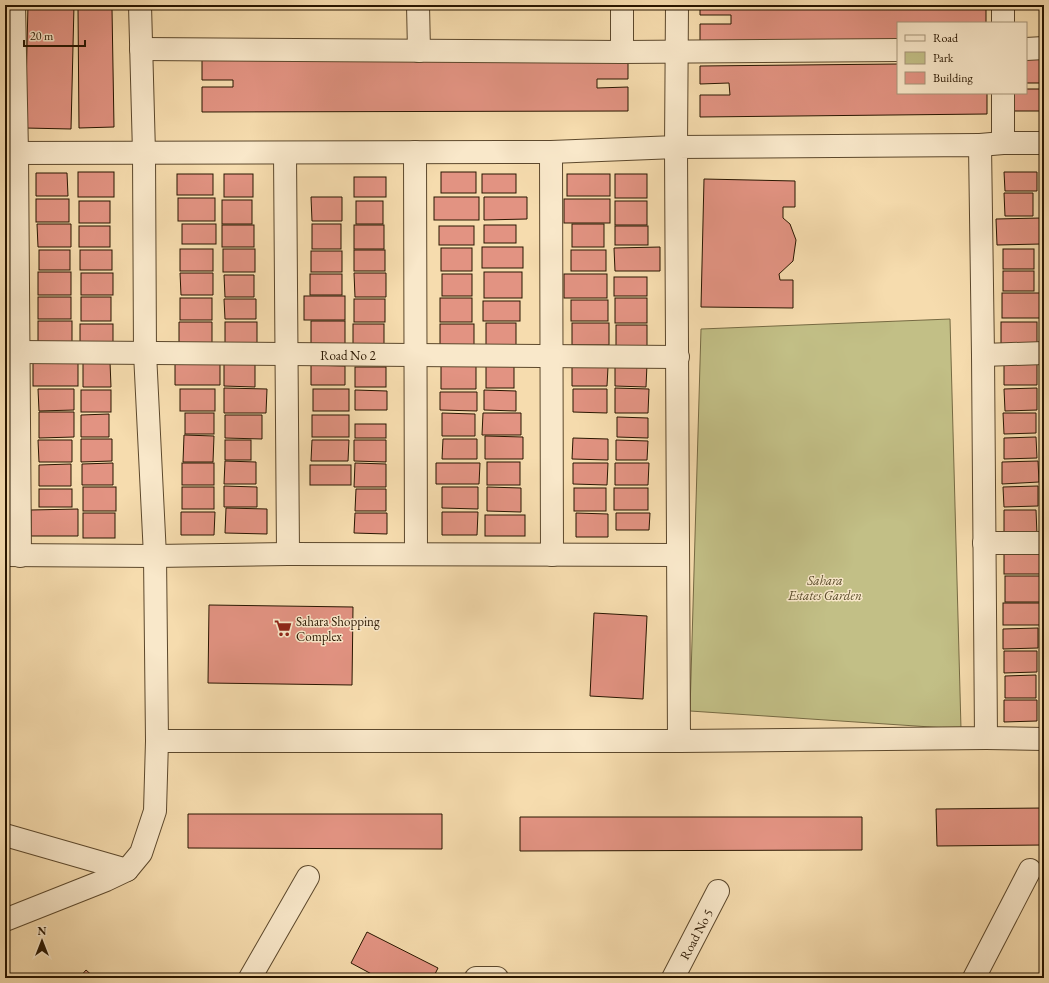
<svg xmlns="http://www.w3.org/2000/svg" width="1049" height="983" viewBox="0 0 1049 983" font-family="'EB Garamond',serif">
<rect width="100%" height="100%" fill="#f6dcae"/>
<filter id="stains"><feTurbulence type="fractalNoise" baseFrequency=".005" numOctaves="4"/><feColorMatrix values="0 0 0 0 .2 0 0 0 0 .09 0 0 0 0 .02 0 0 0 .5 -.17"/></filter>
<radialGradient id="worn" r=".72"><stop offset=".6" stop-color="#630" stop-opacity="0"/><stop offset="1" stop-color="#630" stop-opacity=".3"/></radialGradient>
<path fill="#c2bf86" stroke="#766a43" d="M950 319 961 729 690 711 701 329Z"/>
<g fill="#e29382" stroke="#291600">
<path d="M28 5H74L71 129 25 128Z"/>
<path d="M700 5H986V23H898V46L700 48V24H731V15H700Z"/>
<path d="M78 9H112L114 127 79 128Z"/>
<path d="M628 56V79H597V88L628 87V111L202 112V87H233V80H202V57Z"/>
<path d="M1026 58H1044V111H1010V93H1026V89H1042V83H1026Z"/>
<path d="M898 64V93H987V114L700 117V95H730L729 83 700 84V66Z"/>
<rect x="78" y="172" width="36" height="25"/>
<rect x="441" y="172" width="35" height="21"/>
<path d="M1004 172H1037V191H1005Z"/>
<path d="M36 173H67L68 196H36Z"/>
<rect x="177" y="174" width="36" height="21"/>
<rect x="224" y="174" width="29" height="23"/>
<rect x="482" y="174" width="34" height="19"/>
<rect x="567" y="174" width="43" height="22"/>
<rect x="615" y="174" width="32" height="24"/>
<rect x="354" y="177" width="32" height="20"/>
<path d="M704 179 795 181V207H783V218L790 224 796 240 793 261 779 274 780 280H793V308L701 307Z"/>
<path d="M1004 193H1033V216H1005Z"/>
<path d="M311 197H342V221H312Z"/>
<rect x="434" y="197" width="45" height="23"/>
<path d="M484 197H527V219L484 220Z"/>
<rect x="178" y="198" width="37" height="23"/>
<rect x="36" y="199" width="33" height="23"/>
<rect x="564" y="199" width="46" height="24"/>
<rect x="222" y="200" width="30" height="24"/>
<rect x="79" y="201" width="31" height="22"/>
<rect x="356" y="201" width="27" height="23"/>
<rect x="615" y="201" width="32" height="24"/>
<path d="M1041 218V244L997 245 996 219Z"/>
<path d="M37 224H71V247H38Z"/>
<rect x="182" y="224" width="34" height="20"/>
<rect x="312" y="224" width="29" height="25"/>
<rect x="572" y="224" width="32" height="23"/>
<rect x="222" y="225" width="32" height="22"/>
<rect x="354" y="225" width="30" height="24"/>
<rect x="484" y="225" width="32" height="18"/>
<rect x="79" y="226" width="31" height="21"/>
<rect x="439" y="226" width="35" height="19"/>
<rect x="615" y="226" width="33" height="19"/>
<rect x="482" y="247" width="41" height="21"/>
<path d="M660 247V271H615L614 248Z"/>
<rect x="441" y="248" width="31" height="23"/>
<rect x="180" y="249" width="33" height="22"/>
<rect x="223" y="249" width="32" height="23"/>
<rect x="1003" y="249" width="31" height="20"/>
<rect x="39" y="250" width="31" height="20"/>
<rect x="80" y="250" width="32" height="20"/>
<rect x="354" y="250" width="31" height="21"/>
<rect x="571" y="250" width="35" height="21"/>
<rect x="311" y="251" width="31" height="21"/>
<rect x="1003" y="271" width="31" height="20"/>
<rect x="38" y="272" width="33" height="23"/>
<rect x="484" y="272" width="38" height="26"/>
<rect x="81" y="273" width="32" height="22"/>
<path d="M180 273H213V295H181Z"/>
<path d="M354 273H386V297H355Z"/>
<rect x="310" y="274" width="32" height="21"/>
<rect x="442" y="274" width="30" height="22"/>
<rect x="564" y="274" width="43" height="24"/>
<path d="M224 275H254V297H225Z"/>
<rect x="614" y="277" width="33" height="19"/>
<rect x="1002" y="293" width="38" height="25"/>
<rect x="304" y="296" width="41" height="24"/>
<rect x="38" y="297" width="33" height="22"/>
<rect x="81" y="297" width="30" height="24"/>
<rect x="180" y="298" width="32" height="22"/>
<rect x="440" y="298" width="32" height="24"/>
<rect x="615" y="298" width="32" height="25"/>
<path d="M224 299H256V319H225Z"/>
<rect x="354" y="299" width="31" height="23"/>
<rect x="571" y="300" width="37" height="21"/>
<rect x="483" y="301" width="37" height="20"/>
<rect x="38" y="321" width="34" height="22"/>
<rect x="311" y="321" width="34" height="25"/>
<path d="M179 322H212V345L179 346Z"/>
<rect x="225" y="322" width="32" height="24"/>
<rect x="1001" y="322" width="36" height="22"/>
<rect x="486" y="323" width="30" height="23"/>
<rect x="572" y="323" width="37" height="22"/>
<rect x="80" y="324" width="33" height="22"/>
<rect x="353" y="324" width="31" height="22"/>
<rect x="440" y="324" width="34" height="22"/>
<rect x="616" y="325" width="31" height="22"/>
<path d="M175 358 220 359V385H175Z"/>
<rect x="33" y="361" width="45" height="25"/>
<path d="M83 362H110L111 387H83Z"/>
<path d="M615 363 647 364 646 387 615 386Z"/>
<path d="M224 364H255V387L224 386Z"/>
<path d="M1037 364V385H1004V365Z"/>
<path d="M311 365 345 366V385H311Z"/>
<path d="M441 365 476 366V389H441Z"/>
<rect x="486" y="365" width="28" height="23"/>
<path d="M572 366 608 367 607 386H572Z"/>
<rect x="355" y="367" width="31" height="20"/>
<path d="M224 388 267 389 266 413H224Z"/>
<path d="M615 388 649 389 648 413H615Z"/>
<path d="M1037 388V410L1005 411 1004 389Z"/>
<path d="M38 389H74V410L39 411Z"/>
<rect x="180" y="389" width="35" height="22"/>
<rect x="313" y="389" width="36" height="22"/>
<path d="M573 389H607V413L573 412Z"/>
<rect x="81" y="390" width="30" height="22"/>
<path d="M355 390 387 391V410H355Z"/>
<path d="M484 390 516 391V411L484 410Z"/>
<path d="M440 392H477V411L440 410Z"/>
<path d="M39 412H74V437L39 438Z"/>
<rect x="185" y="413" width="29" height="21"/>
<path d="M442 413 475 414V436H442Z"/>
<path d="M483 413H521V435H482Z"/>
<path d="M1003 413H1036V433L1004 434Z"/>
<path d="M109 414V437H81V415Z"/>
<path d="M225 415H262V439L225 438Z"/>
<rect x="312" y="415" width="37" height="22"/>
<path d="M617 417 648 418V438L617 437Z"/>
<rect x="355" y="424" width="31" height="14"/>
<path d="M184 435 214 436 213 462H183Z"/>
<path d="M485 436 523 437V459H485Z"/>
<path d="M1036 437 1037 458 1004 459V438Z"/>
<path d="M573 438 608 439V460L572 459Z"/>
<path d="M81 439H112V461L81 462Z"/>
<path d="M443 439H477V459H442Z"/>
<path d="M38 440H72V462H39Z"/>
<rect x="225" y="440" width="26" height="20"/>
<path d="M312 440H349L348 461H311Z"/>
<path d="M354 440H386V462L354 461Z"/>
<path d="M616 440 648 441 647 460H616Z"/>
<path d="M225 461 256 462V484H224Z"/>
<path d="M1038 461 1039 482 1002 484V462Z"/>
<rect x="487" y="462" width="33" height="23"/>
<path d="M113 463V485H82V464Z"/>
<rect x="182" y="463" width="32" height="22"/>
<path d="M355 463 386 464V487H354Z"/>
<path d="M436 463H480L479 484H436Z"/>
<path d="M573 463H608L607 485 573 484Z"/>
<path d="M615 463H649L648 485H615Z"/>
<path d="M71 464V486H39V465Z"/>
<rect x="310" y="465" width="41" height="20"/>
<path d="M224 486 257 487V507H224Z"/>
<path d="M1038 486V506L1004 507 1003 487Z"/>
<rect x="83" y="487" width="33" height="24"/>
<rect x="182" y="487" width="32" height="22"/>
<path d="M442 487H478V509L442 508Z"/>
<path d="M487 487 521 488V512L487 511Z"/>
<rect x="574" y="488" width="32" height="23"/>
<rect x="614" y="488" width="34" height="22"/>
<rect x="39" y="489" width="33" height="18"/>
<path d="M356 489H386V511H355Z"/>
<path d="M226 508 267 509V534L225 533Z"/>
<path d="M78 509V536H31V510Z"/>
<path d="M1004 510H1036L1037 535 1004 536Z"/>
<path d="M181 512H215L214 535H181Z"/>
<path d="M442 512H478L477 535H442Z"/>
<rect x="83" y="513" width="32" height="25"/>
<path d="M355 513H387V534L354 533Z"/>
<path d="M576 513 608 514V537H576Z"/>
<path d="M616 513H650L649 530H616Z"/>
<rect x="485" y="515" width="40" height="21"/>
<rect x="1004" y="553" width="36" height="21"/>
<rect x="1005" y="576" width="37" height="26"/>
<rect x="1003" y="603" width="37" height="22"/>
<path d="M209 605 353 607 352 685 208 683Z"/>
<path d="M594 613 647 616 643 699 590 696Z"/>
<path d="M1038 628V648L1003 649V629Z"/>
<path d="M1004 651H1037V672L1004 673Z"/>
<path d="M1036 675V698H1005V676Z"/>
<path d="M1004 700H1037V721L1004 722Z"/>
<path d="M1044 808V845L937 846 936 809Z"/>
<path d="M188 814H442V849L188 848Z"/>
<path d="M520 817H862V850L520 851Z"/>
<path d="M367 932 438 968 433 978H379L351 963Z"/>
<path d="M86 970 95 978H79Z"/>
</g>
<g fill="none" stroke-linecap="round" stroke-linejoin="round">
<g stroke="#5c482c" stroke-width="24">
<g id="minor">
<path d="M14 5 17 153 20 556"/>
<path d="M140 5 144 153 145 353 155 556 157 741H679"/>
<path d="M418 5 419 51"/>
<path d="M622 5V52"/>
<path d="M1003 23V5"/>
<path d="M141 49 622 52 898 50"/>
<path d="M1026 49 1044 48"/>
<path d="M1003 93V143"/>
<path d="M980 145 1003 143H1044"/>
<path d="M415 152 416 554"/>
<path d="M551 152 552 555"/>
<path d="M5 153 551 152 676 147 980 145 983 355 986 738 679 741 676 147 677 5"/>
<path d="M285 153 288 554"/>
<path d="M18 352 678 357"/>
<path d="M983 355 1044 353"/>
<path d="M984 543H1044"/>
<path d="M5 555 155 556 288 554 678 555"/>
<path d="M986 738 1044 739"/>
<path d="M5 835 127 870"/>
<path d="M5 920 106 880 127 870 141 853 155 811 157 741"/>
<path d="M250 978 308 877"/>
<path d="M476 978H497"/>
<path d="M673 978 718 891"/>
<path d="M974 978 1030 870"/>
</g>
</g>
<use href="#minor" stroke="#f9e8ca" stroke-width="22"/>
</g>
<defs>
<g id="supermarket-bare" transform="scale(1.38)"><path d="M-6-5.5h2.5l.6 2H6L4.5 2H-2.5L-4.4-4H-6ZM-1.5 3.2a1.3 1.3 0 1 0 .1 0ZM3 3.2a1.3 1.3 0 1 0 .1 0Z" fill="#8f2418" stroke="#f9e8ca" stroke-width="2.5" paint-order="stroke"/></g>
</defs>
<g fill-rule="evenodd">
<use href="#supermarket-bare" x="283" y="628"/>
</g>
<g text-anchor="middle" stroke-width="3" stroke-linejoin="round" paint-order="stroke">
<g font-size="13" fill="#291600" stroke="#f9e8ca">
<text x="348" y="360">Road No 2</text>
<text transform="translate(696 934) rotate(-62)" y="5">Road No 5</text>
</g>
<g font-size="13" font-style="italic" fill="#574928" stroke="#f9e8ca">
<text x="825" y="585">Sahara<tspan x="825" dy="15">Estates Garden</tspan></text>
</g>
<g font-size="13" fill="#291600" stroke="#f9e8ca" text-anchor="start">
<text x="296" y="626">Sahara Shopping<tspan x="296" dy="15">Complex</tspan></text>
</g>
</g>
<rect width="1049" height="983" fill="none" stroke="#f6dcae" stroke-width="20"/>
<rect x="6" y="6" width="1037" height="971" fill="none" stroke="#291600" stroke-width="2"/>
<rect x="10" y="10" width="1029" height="963" fill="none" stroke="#291600"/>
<rect x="897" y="22" width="130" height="72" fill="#f9e8ca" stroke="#a69479"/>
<rect x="905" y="35" width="20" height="6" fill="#f9e8ca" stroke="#a69479"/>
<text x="933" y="42" font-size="12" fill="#291600">Road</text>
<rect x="905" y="52" width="20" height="12" fill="#c2bf86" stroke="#a69479"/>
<text x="933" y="62" font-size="12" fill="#291600">Park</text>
<rect x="905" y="72" width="20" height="12" fill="#e29382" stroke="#a69479"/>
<text x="933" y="82" font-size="12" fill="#291600">Building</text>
<g transform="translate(42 941)" stroke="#f9e8ca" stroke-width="3" paint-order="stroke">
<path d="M0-3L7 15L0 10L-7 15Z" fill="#291600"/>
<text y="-6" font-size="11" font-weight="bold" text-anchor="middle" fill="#291600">N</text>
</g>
<path d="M24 40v6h61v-6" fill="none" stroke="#291600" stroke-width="2"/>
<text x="30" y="40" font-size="12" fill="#291600" stroke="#f9e8ca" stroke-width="3" paint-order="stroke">20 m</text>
<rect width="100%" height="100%" filter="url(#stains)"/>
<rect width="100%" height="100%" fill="url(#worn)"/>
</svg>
